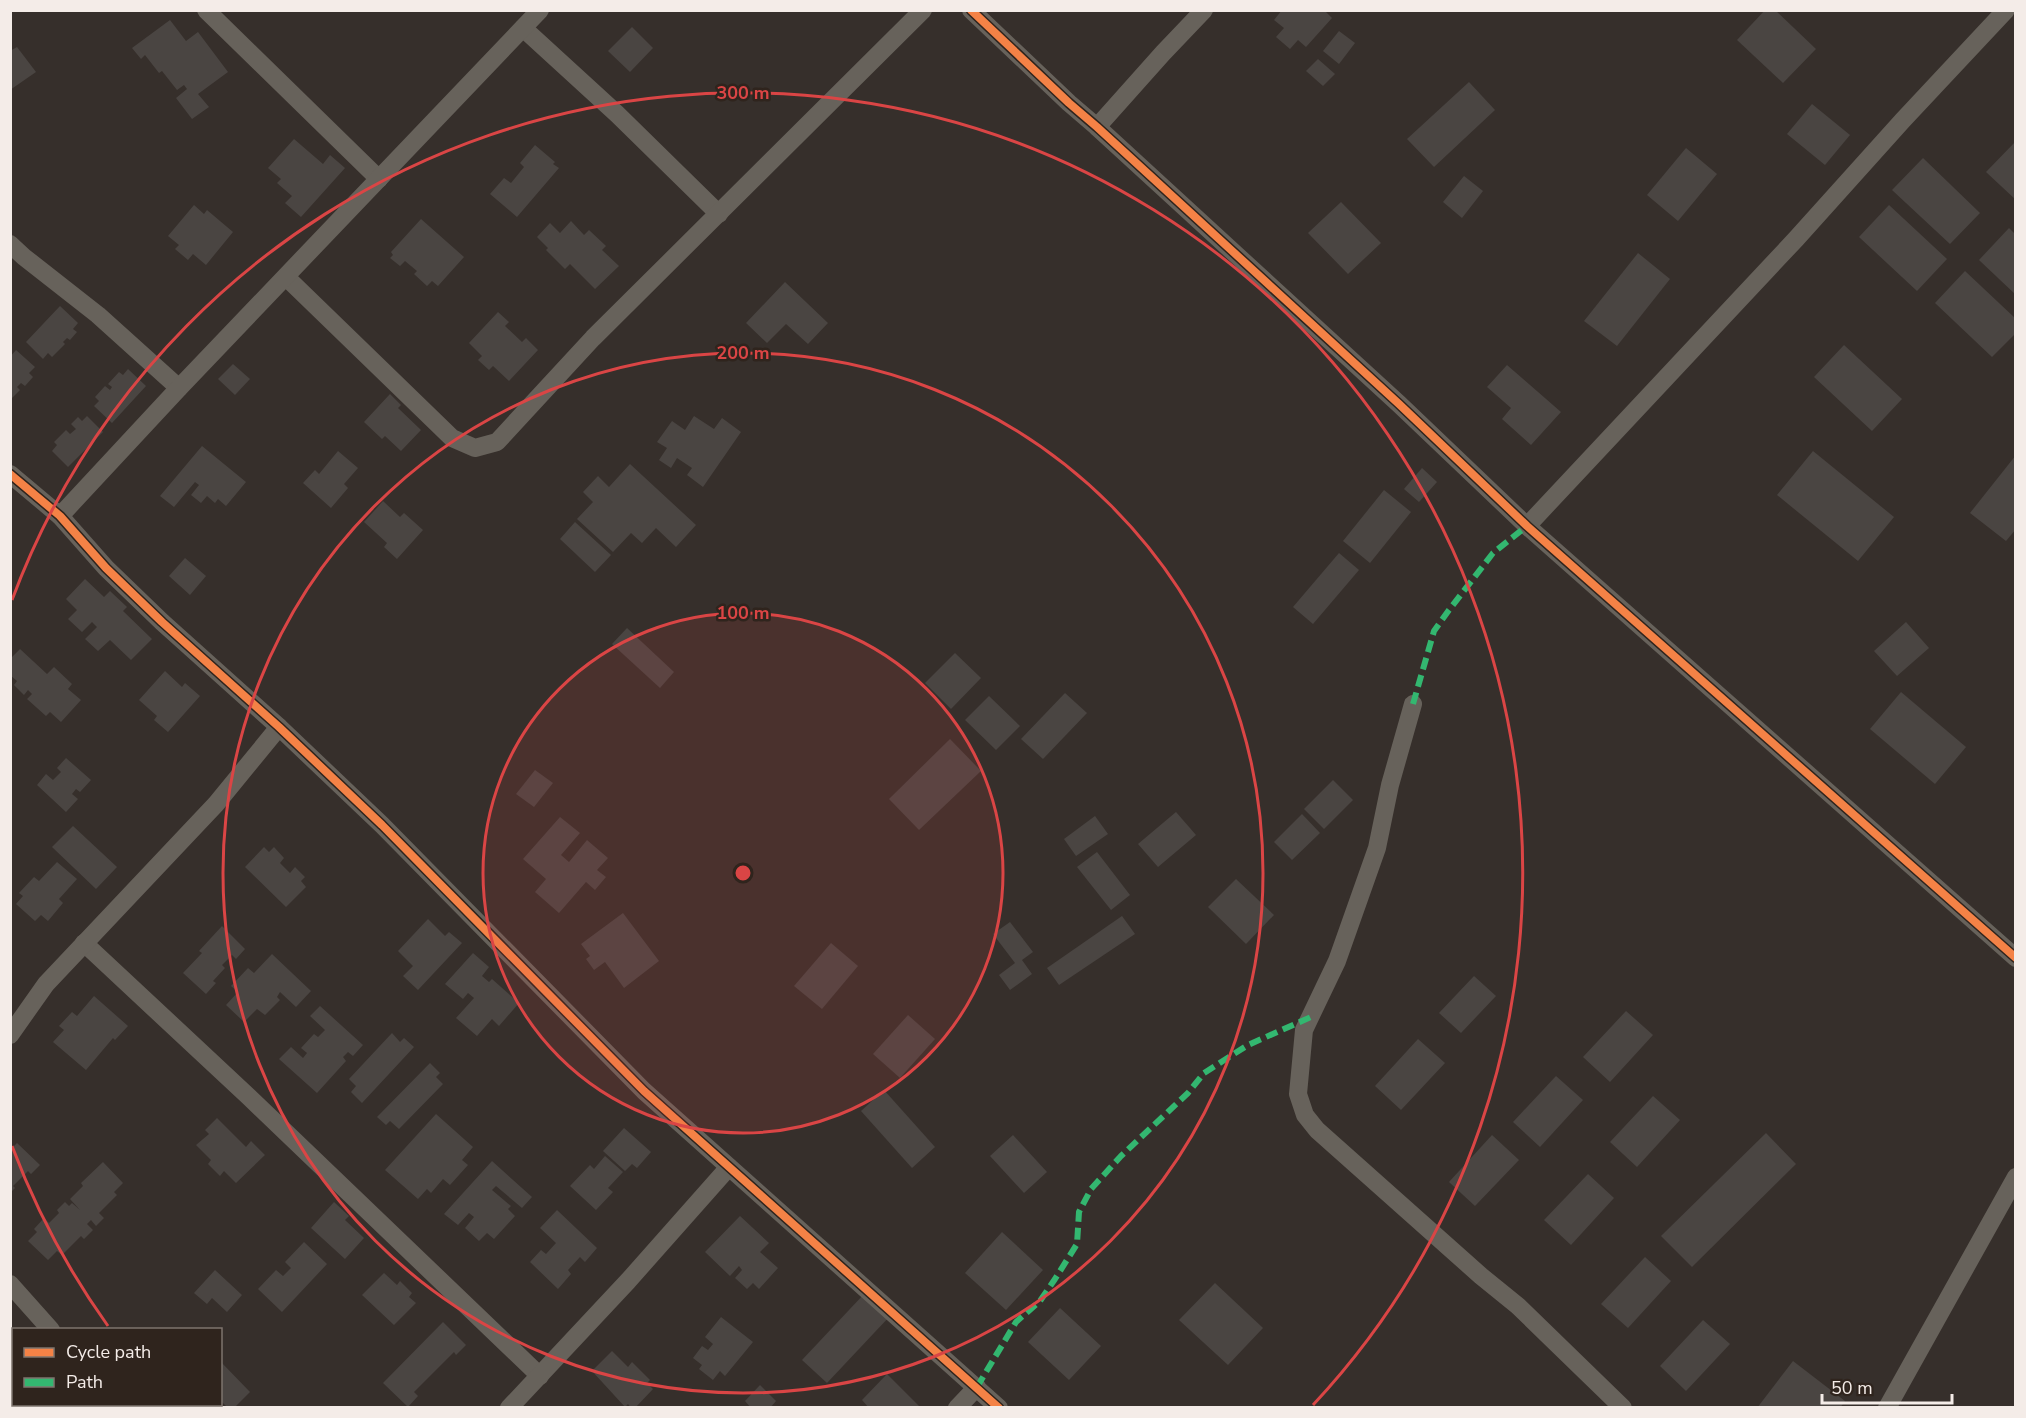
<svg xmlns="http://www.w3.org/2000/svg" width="2026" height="1418" viewBox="0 0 2026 1418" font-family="'Nunito Sans',sans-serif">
<rect width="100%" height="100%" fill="#362f2b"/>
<g fill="#4a4542">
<path d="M1282 10H1324L1332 18 1306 47 1298 40 1290 49 1276 37 1284 28 1274 20Z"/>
<path d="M1765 10H1775L1816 49 1783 83 1737 40Z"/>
<path d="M170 20 186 41 198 32 228 72 198 94 209 107 192 119 176 98 187 89 184 85 177 90 162 71 159 73 145 55 141 59 132 48Z"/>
<path d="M632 27 653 48 630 72 608 51Z"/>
<path d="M1339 31 1355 43 1339 64 1323 51Z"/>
<path d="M17 47 36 72 10 90V51Z"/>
<path d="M1318 59 1335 74 1323 86 1306 71Z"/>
<path d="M1469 82 1495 110 1434 167 1407 139Z"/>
<path d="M1812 104 1850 135 1825 165 1787 134Z"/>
<path d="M294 139 323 164 330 155 345 168 301 217 285 203 292 196 277 183 281 179 268 168Z"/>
<path d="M2016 141V200L1986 172Z"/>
<path d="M535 145 555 162 553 164 559 168 517 217 490 194 504 178 511 183 524 167 520 163Z"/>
<path d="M1686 148 1717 174 1678 221 1647 195Z"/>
<path d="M1923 158 1980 213 1950 244 1892 190Z"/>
<path d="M1464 176 1483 191 1462 218 1443 202Z"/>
<path d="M1341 202 1381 243 1348 274 1308 233Z"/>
<path d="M194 205 204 214 207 210 233 232 206 265 193 254 188 260 175 249 179 245 168 236Z"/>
<path d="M1889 205 1947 259 1917 291 1859 237Z"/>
<path d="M421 219 464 257 438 286 432 281 427 286 414 274 417 271 405 261 400 266 390 258 393 255 391 252Z"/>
<path d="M571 221 584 235 589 230 606 246 602 250 619 266 595 289 570 264 565 269 546 250 548 248 537 237 550 223 560 233Z"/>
<path d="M2009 228 2016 235V295L1979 260Z"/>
<path d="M1638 253 1670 279 1617 346 1584 321Z"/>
<path d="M1965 271 2016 319V333L1992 357 1935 303Z"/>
<path d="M785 282 828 323 808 344 786 324 767 343 746 323Z"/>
<path d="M60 306 78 323 73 329 77 332 70 340 67 338 63 342 65 344 52 357 48 353 43 359 26 342Z"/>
<path d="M498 312 509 322 505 326 522 342 526 338 538 350 509 381 493 366 489 370 478 360 482 356 469 343Z"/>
<path d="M1844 345 1902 399 1872 431 1814 377Z"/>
<path d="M16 350 35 367 29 373 33 377 25 386 21 383 17 387 20 390 10 400V357Z"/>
<path d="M233 364 250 379 235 395 218 379Z"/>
<path d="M1507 365 1561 412 1531 445 1502 419 1511 408 1487 387Z"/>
<path d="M128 369 146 386 112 423 94 406 99 401 95 397 105 386 110 390 112 387 108 384 119 372 123 375Z"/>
<path d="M390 394 401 405 398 408 421 430 401 451 385 436 382 439 364 422Z"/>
<path d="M87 416 103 432 68 467 52 451 57 445 54 442 66 430 70 434 76 429 71 424 78 417 82 421Z"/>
<path d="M694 416 714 429 722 418 741 432 703 487 687 475 692 468 677 458 671 468 659 460 667 448 657 442 672 421 685 430Z"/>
<path d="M202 446 246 482 226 506 218 499 215 503 207 496 201 503 191 495 199 485 195 482 174 507 160 496Z"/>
<path d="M338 451 358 468 344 484 348 488 331 508 303 483 315 470 319 474Z"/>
<path d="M1813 451 1894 517 1858 561 1777 495Z"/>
<path d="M2016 455V529L2006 541 1970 513Z"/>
<path d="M630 464 696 525 676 547 656 528 642 543 631 533 613 552 577 519 593 502 583 492 598 476 609 487Z"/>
<path d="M1422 468 1437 482 1419 502 1404 489Z"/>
<path d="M1384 490 1411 512 1370 563 1343 541Z"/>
<path d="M383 501 400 517 404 513 423 530 397 559 384 547 387 543 364 522Z"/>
<path d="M575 522 611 555 595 572 560 539Z"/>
<path d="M1339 553 1359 570 1313 624 1293 607Z"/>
<path d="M185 558 206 576 190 595 169 576Z"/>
<path d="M85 579 104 597 110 591 127 607 123 611 152 639 131 660 110 640 98 651 85 639 97 627 92 622 82 632 68 619 77 610 66 599Z"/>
<path d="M1906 622 1929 648 1897 676 1874 651Z"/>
<path d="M627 628 674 672 660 688 612 644Z"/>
<path d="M20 649 47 674 54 667 72 684 68 689 81 700 61 722 50 712 46 716 27 699 32 694 28 690 24 695 14 685 17 681 10 675 12 668 10 659Z"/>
<path d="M955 653 981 678 951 709 925 683Z"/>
<path d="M165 671 182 687 185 683 200 696 168 732 154 720 157 716 139 700Z"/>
<path d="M1901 692 1966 747 1935 784 1870 729Z"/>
<path d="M1065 693 1087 713 1043 759 1021 739Z"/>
<path d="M989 696 1020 726 996 750 965 720Z"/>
<path d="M950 739 981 771 919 830 889 799Z"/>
<path d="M66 758 91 780 80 792 76 789 72 794 78 799 66 812 37 785 46 774 53 780 61 772 57 768Z"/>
<path d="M535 770 553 783 534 807 516 794Z"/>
<path d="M1333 780 1353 800 1324 829 1304 809Z"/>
<path d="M1176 812 1196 835 1158 867 1138 844Z"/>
<path d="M1302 814 1320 833 1292 860 1274 842Z"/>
<path d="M1095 816 1108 834 1076 856 1064 839Z"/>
<path d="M560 817 580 833 561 855 569 862 587 840 608 858 597 870 606 877 595 890 586 882 559 913 535 892 546 879 523 859Z"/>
<path d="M73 826 117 867 96 889 52 847Z"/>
<path d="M264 847 269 852 274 847 284 858 280 863 290 873 295 867 305 877 301 881 306 887 286 907 245 867Z"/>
<path d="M1097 852 1130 895 1111 910 1077 867Z"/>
<path d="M57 862 77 879 59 899 63 903 48 921 41 915 35 921 16 904 23 896 19 893 34 877 39 881Z"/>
<path d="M1236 879 1274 915 1246 944 1208 907Z"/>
<path d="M623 913 659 961 624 988 605 962 594 970 586 959 590 956 581 944Z"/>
<path d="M1122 916 1135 934 1059 985 1047 968Z"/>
<path d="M428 919 445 936 449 932 462 943 418 990 403 976 413 966 398 951Z"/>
<path d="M1010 922 1033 952 1022 960 1032 974 1010 990 999 975 1015 963 993 934Z"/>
<path d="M222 926 245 949 236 959 232 955 222 965 225 968 213 981 216 983 206 994 183 973 202 953 199 951Z"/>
<path d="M831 943 858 966 822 1009 794 986Z"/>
<path d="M473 953 489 967 482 976 489 982 492 979 519 1003 499 1026 492 1019 477 1036 456 1018 474 998 468 993 463 999 445 984Z"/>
<path d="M272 954 311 991 296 1007 280 992 277 997 280 1000 265 1015 257 1009 244 1022 226 1005 238 992 231 986 248 968 254 973Z"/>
<path d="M1474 976 1496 996 1461 1033 1439 1013Z"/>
<path d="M94 996 128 1026 115 1040 113 1038 86 1070 53 1042 64 1030 59 1026 72 1012 77 1016Z"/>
<path d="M320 1006 363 1045 353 1056 348 1052 343 1057 346 1061 317 1093 279 1059 291 1047 303 1058 307 1053 301 1048 314 1034 318 1037 325 1030 310 1016Z"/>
<path d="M1626 1011 1653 1035 1610 1082 1583 1057Z"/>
<path d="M908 1015 935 1039 900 1078 873 1054Z"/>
<path d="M392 1033 400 1042 404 1038 414 1047 362 1103 351 1092 356 1086 349 1079Z"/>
<path d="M1418 1039 1445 1063 1401 1110 1375 1086Z"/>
<path d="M430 1063 440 1073 436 1077 443 1084 399 1129 390 1121 386 1125 377 1117Z"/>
<path d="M1556 1076 1583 1100 1540 1147 1513 1122Z"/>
<path d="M884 1090 935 1147 912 1168 861 1111Z"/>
<path d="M1653 1096 1680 1120 1637 1167 1610 1142Z"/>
<path d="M436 1114 473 1147 462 1160 468 1165 450 1185 443 1179 431 1193 427 1189 418 1199 385 1170Z"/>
<path d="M217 1118 246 1147 251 1141 265 1155 236 1183 224 1171 220 1176 208 1164 211 1160 196 1145 209 1134 205 1130Z"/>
<path d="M624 1128 651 1152 637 1168 632 1164 625 1171 603 1151Z"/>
<path d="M1766 1133 1796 1164 1692 1267 1661 1236Z"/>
<path d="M1013 1135 1047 1172 1024 1193 990 1156Z"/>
<path d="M1492 1135 1519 1160 1475 1206 1449 1182Z"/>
<path d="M17 1143 40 1165 31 1174 28 1171 13 1186 15 1188 10 1193V1150Z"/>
<path d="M605 1156 623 1172 608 1188 613 1192 596 1210 570 1186 590 1165 594 1169Z"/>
<path d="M492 1161 532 1197 522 1208 496 1186 492 1190 511 1206 508 1209 515 1216 494 1239 487 1233 479 1241 465 1228 474 1217 469 1213 458 1225 444 1214Z"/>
<path d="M103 1162 123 1183 114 1192 117 1195 99 1213 104 1218 96 1226 91 1220 87 1224 93 1230 84 1239 81 1236 62 1255 57 1251 48 1260 28 1241 37 1232 34 1229 44 1218 49 1223 59 1213 57 1210 65 1202 69 1206 72 1203 80 1210 70 1199 83 1186 81 1183Z"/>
<path d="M1588 1174 1614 1198 1571 1245 1544 1220Z"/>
<path d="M334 1202 349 1216 345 1220 364 1238 345 1259 311 1228Z"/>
<path d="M557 1210 597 1248 585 1262 580 1257 568 1270 571 1274 558 1289 530 1262 541 1250 546 1254 556 1243 540 1228Z"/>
<path d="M740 1216 769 1243 760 1252 778 1268 759 1289 753 1283 747 1289 735 1278 742 1270 739 1266 730 1276 705 1252Z"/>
<path d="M1002 1232 1043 1270 1006 1310 965 1273Z"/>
<path d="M304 1242 327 1264 282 1312 258 1289 276 1270 283 1276 291 1268 285 1262Z"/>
<path d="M1645 1257 1671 1281 1628 1328 1601 1304Z"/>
<path d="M215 1270 242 1295 227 1312 212 1298 207 1304 194 1293Z"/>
<path d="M384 1273 397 1285 400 1281 412 1293 409 1297 416 1303 394 1325 362 1295Z"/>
<path d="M1215 1283 1263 1328 1228 1365 1179 1320Z"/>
<path d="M865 1293 890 1316 827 1383 802 1360Z"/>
<path d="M1060 1308 1101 1346 1069 1380 1028 1342Z"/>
<path d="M721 1317 753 1342 725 1376 720 1371 713 1380 699 1369 702 1365 693 1358 702 1346 708 1350 713 1344 705 1337Z"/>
<path d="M1703 1320 1730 1344 1686 1391 1660 1366Z"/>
<path d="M443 1322 466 1345 456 1355 454 1352 414 1392 418 1396 408 1407 383 1383Z"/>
<path d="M612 1351 628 1367 632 1362 650 1380 647 1383 653 1389 635 1408H631L628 1404 625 1407 592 1371Z"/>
<path d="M220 1361 250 1392 234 1408H228L220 1400Z"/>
<path d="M1793 1361 1845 1401 1840 1408H1757Z"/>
<path d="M887 1374 921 1408H869L862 1400Z"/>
<path d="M760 1385 776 1401 770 1408H751L745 1401Z"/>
<path d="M45 1404H84L81 1408H42Z"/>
</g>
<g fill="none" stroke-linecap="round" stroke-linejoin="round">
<g stroke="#67625b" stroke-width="18">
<path d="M206 10 379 179"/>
<path d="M971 10 1069 103 1097 127 1399 404 1527 526 2016 958"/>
<path d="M523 28 617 114 719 214"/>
<path d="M1097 127 1163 53 1204 10"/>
<path d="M10 244 24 257 98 315 179 388"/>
<path d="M286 277 452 438 475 448 497 442 593 338 923 10"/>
<path d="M10 474 60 516 106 568 162 622 279 727 382 825 644 1091 999 1408"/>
<path d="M60 516 179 388 540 10"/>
<path d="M1527 526 1796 239 1903 120 2006 10"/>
<path d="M1413 704 1390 785 1377 848 1337 961 1304 1030 1298 1094 1305 1115 1317 1130 1481 1276 1518 1306 1623 1408"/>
<path d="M84 943 249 1097 540 1376"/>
<path d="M10 1035 46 984 216 804 279 727"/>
<path d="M10 1284 51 1330"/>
<path d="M129 1404 133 1408"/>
<path d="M509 1408 628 1281 729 1167"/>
<path d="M957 1408 977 1387"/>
<path d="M1887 1408 2016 1177"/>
</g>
<g stroke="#33b770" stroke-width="6" stroke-dasharray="12 6" stroke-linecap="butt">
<path d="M1413 704 1434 631 1449 610 1493 553 1527 526"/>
<path d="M977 1387 1016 1322 1040 1301 1055 1279 1077 1244 1079 1212 1091 1189 1121 1156 1188 1093 1204 1073 1248 1045 1311 1017"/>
</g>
<g stroke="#2f241d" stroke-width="11">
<g id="cycleway">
<path d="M971 10 1069 103 1097 127 1399 404 1527 526 2016 958"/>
<path d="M10 474 60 516 106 568 162 622 279 727 382 825 644 1091 999 1408"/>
</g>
</g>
<use href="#cycleway" stroke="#f48246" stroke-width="8"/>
</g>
<circle cx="743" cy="873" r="260" fill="#da4545" fill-opacity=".12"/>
<g fill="none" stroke="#da4545" stroke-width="3">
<circle cx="743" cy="873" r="260"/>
<circle cx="743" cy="873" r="520"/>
<path d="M108 1326A780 780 0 0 1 12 1146M12 600A780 780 0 1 1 1313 1405"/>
</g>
<circle cx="743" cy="873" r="9" fill="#da4545" stroke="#2f241d" stroke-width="3"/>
<g font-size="18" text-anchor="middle" font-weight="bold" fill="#da4545" stroke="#2f241d" stroke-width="5" stroke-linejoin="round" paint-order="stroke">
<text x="743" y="99">300 m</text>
<text x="743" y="359">200 m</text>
<text x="743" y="619">100 m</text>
</g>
<rect width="2026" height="1418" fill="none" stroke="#f4ece8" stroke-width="24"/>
<rect x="12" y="1328" width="210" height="78" fill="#2f241d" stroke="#7e746e" stroke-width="1.5"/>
<rect x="24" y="1348" width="30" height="9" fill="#f48246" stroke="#7e746e" stroke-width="1.5"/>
<text x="66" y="1358" font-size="18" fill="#f4ece8">Cycle path</text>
<rect x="24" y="1378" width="30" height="9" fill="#33b770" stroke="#7e746e" stroke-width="1.5"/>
<text x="66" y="1388" font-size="18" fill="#f4ece8">Path</text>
<path d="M1822 1394v9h130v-9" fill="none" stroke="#f4ece8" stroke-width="3"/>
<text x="1831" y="1394" font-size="18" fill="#f4ece8" stroke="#2f241d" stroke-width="4.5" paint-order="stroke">50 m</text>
</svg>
